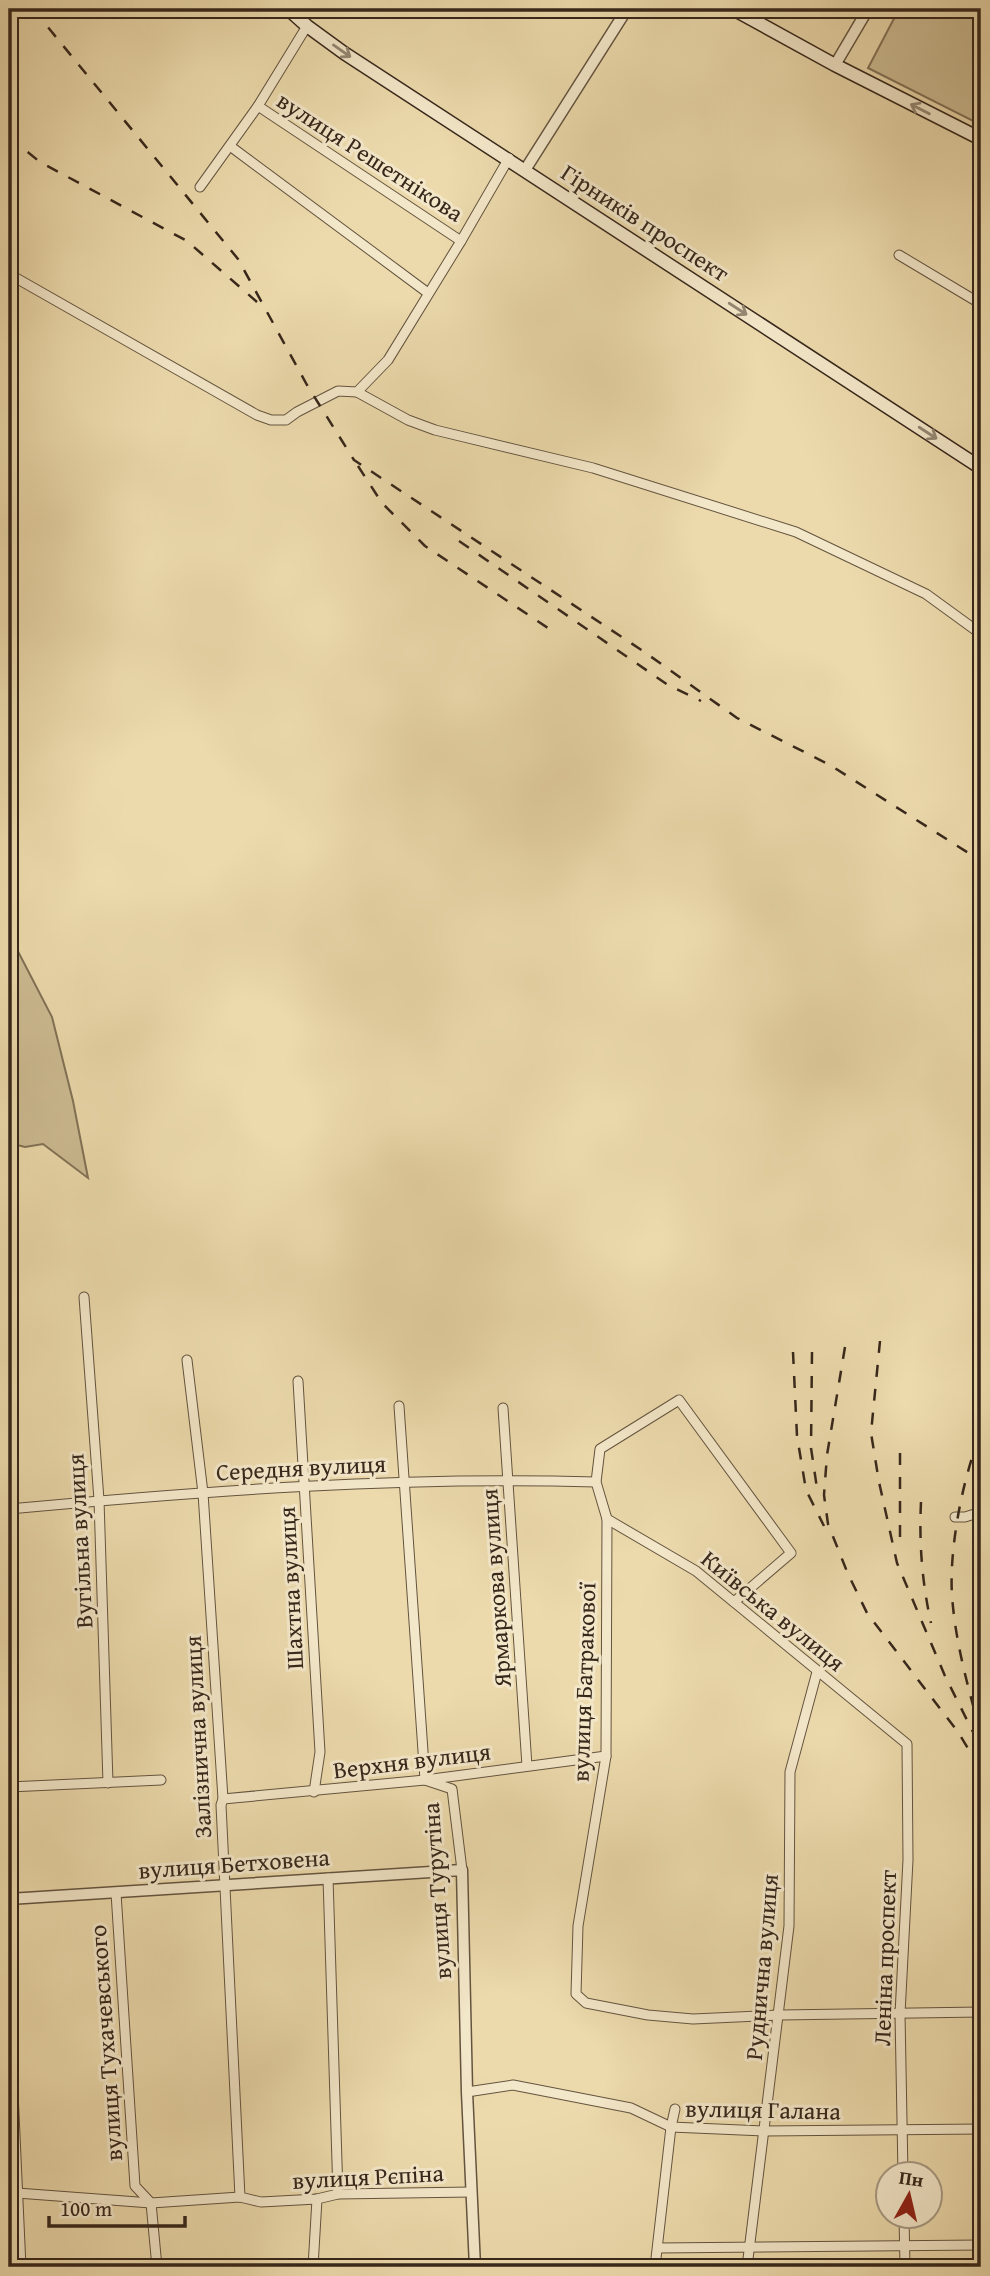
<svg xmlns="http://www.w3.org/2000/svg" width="990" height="2276" viewBox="0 0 990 2276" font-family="'Gentium Book Plus',serif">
<rect width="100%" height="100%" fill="#ecdaac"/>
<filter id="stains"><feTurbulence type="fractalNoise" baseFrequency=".00286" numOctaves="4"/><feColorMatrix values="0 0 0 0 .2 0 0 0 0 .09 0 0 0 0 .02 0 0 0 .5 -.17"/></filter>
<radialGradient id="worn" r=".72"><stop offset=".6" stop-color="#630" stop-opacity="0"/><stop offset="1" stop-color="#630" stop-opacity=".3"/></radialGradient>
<g fill="#cdbc93" stroke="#827257" stroke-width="2">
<path d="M899 9H981V125L868 68Z"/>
<path d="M9 934 52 1017 73 1101 88 1178 43 1144 25 1147 9 1143Z"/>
</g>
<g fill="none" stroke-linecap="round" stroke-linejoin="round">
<g stroke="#64543f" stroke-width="11">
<g id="minor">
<path d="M258 106 461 241"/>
<path d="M230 146 428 293"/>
<path d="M200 187 258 106 307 26"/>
<path d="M899 255 981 304"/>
<path d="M9 274 257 415 271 420H286L297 412 338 391 357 392 408 420 435 430 593 468 796 532 926 594 981 634"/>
<path d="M357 392 388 360 461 241 509 158"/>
<path d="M84 1297 99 1500 108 1783"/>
<path d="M187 1360 203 1493 223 1799 221 1805 240 2197"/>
<path d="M298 1381 320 1752 314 1792"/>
<path d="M399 1406 425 1780 452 1789 462 1870"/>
<path d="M503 1408 527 1766"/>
<path d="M9 1509C204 1491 400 1476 596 1482"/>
<path d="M955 1517H965L981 1512"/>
<path d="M607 1519 696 1571 907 1744 908 1860 900 2014 903 2174"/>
<path d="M734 1602 791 1553 679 1400 600 1449 596 1482 607 1519 606 1756 578 1926 576 1994 586 2003 648 2015 693 2019 780 2015 981 2012"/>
<path d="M9 1787 161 1780"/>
<path d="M223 1799 425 1780 606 1756"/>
<path d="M328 1878 338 2194"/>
<path d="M116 1893 135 2186 151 2203 157 2267"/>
<path d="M9 2004 21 2267"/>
<path d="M467 2092 513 2085 631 2108 671 2127 765 2131 981 2129"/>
<path d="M17 2193 151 2203 240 2197 261 2202 317 2199 338 2194 471 2192"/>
<path d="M904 2216 905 2267"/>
<path d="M658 2248 981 2245"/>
<path d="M313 2267 317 2199"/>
<path d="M655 2267 671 2127 675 2109"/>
<path d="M747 2267 789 1926 790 1772 817 1672"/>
</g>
</g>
<g stroke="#64543f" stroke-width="13">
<g id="tertiary">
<path d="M835 65 868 9"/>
<path d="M525 170 627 9"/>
<path d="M9 1899 462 1870 467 2092 475 2267"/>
</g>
</g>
<g stroke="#37271b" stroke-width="15">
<g id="secondary">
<path d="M288 9 307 26 344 53 981 468"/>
<path d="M733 9 835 65 981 139"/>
</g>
</g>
<use href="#minor" stroke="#f3e7c9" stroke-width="9"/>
<use href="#tertiary" stroke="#f3e7c9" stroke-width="10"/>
<use href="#secondary" stroke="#f3e7c9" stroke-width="12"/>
<g stroke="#37271b" stroke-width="2.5" stroke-dasharray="12 12" stroke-linecap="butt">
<path d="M33 9 238 259 307 385 354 460 643 651 737 718 830 765 981 861"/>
<path d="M9 137 40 162 187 241 257 302"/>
<path d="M358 466 382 503 425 546 557 634"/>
<path d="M459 541 668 685 701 701"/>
<path d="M880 1341 871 1433 879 1482 897 1563 945 1676 981 1748"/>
<path d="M845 1347 827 1455 824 1495 828 1524 848 1574 867 1613 958 1732 981 1770"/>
<path d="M793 1352 797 1436 806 1490 824 1526"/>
<path d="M812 1352 811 1448 818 1495"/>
<path d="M900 1453V1546"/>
<path d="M921 1502C919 1543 922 1582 931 1623"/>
<path d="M980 1731C968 1687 955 1641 952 1595 949 1548 963 1476 981 1433"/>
</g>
</g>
<defs><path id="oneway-shaft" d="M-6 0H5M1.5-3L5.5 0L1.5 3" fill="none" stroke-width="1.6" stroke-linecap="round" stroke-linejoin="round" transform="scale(1.75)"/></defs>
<g stroke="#958772">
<use href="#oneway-shaft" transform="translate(342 51) rotate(35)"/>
<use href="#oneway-shaft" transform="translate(920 109) rotate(-153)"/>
<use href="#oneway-shaft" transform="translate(738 309) rotate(33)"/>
<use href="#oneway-shaft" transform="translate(928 433) rotate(33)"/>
</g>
<g text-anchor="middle" stroke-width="6" stroke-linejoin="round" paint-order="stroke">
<g font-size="24" fill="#37271b" stroke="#f3e7c9">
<text transform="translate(370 157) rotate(33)" y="8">вулиця Решетнікова</text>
<text transform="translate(645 223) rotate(33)" y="8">Гірників проспект</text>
<text transform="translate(301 1468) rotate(-3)" y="8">Середня вулиця</text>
<text transform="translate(80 1541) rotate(-93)" y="8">Вугільна вулиця</text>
<text transform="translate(291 1588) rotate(-93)" y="8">Шахтна вулиця</text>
<text transform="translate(496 1588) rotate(-94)" y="8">Ярмаркова вулиця</text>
<text transform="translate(773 1611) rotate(39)" y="8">Київська вулиця</text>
<text transform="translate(584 1682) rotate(-88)" y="8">вулиця Батракової</text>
<text transform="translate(198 1737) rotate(-93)" y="8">Залізнична вулиця</text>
<text transform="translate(412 1761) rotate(-7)" y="8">Верхня вулиця</text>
<text transform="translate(234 1864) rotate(-4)" y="8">вулиця Бетховена</text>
<text transform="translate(437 1891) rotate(-94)" y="8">вулиця Турутіна</text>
<text transform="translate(885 1958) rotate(-88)" y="8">Леніна проспект</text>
<text transform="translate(762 1967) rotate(-85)" y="8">Руднична вулиця</text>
<text transform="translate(106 2043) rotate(-94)" y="8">вулиця Тухачевського</text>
<text transform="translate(763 2110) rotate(1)" y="8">вулиця Галана</text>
<text transform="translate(368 2177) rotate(-3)" y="8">вулиця Рєпіна</text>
</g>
</g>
<rect width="990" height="2276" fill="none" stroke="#ecdaac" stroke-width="35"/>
<rect x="10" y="10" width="969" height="2255" fill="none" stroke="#37271b" stroke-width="3.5"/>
<rect x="18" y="18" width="955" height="2241" fill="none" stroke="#37271b" stroke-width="2"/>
<g transform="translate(909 2195) rotate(8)"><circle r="33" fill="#f3e7c9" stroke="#a89a83" stroke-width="2"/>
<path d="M0-5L12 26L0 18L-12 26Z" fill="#8f2418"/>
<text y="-10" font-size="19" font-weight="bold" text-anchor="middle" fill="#37271b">Пн</text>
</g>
<path d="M49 2216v10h136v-10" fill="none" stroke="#37271b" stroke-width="3.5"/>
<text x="60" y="2216" font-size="21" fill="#37271b" stroke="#f3e7c9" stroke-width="5" paint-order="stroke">100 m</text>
<rect width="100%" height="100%" filter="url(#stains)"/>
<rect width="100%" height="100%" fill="url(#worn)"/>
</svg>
